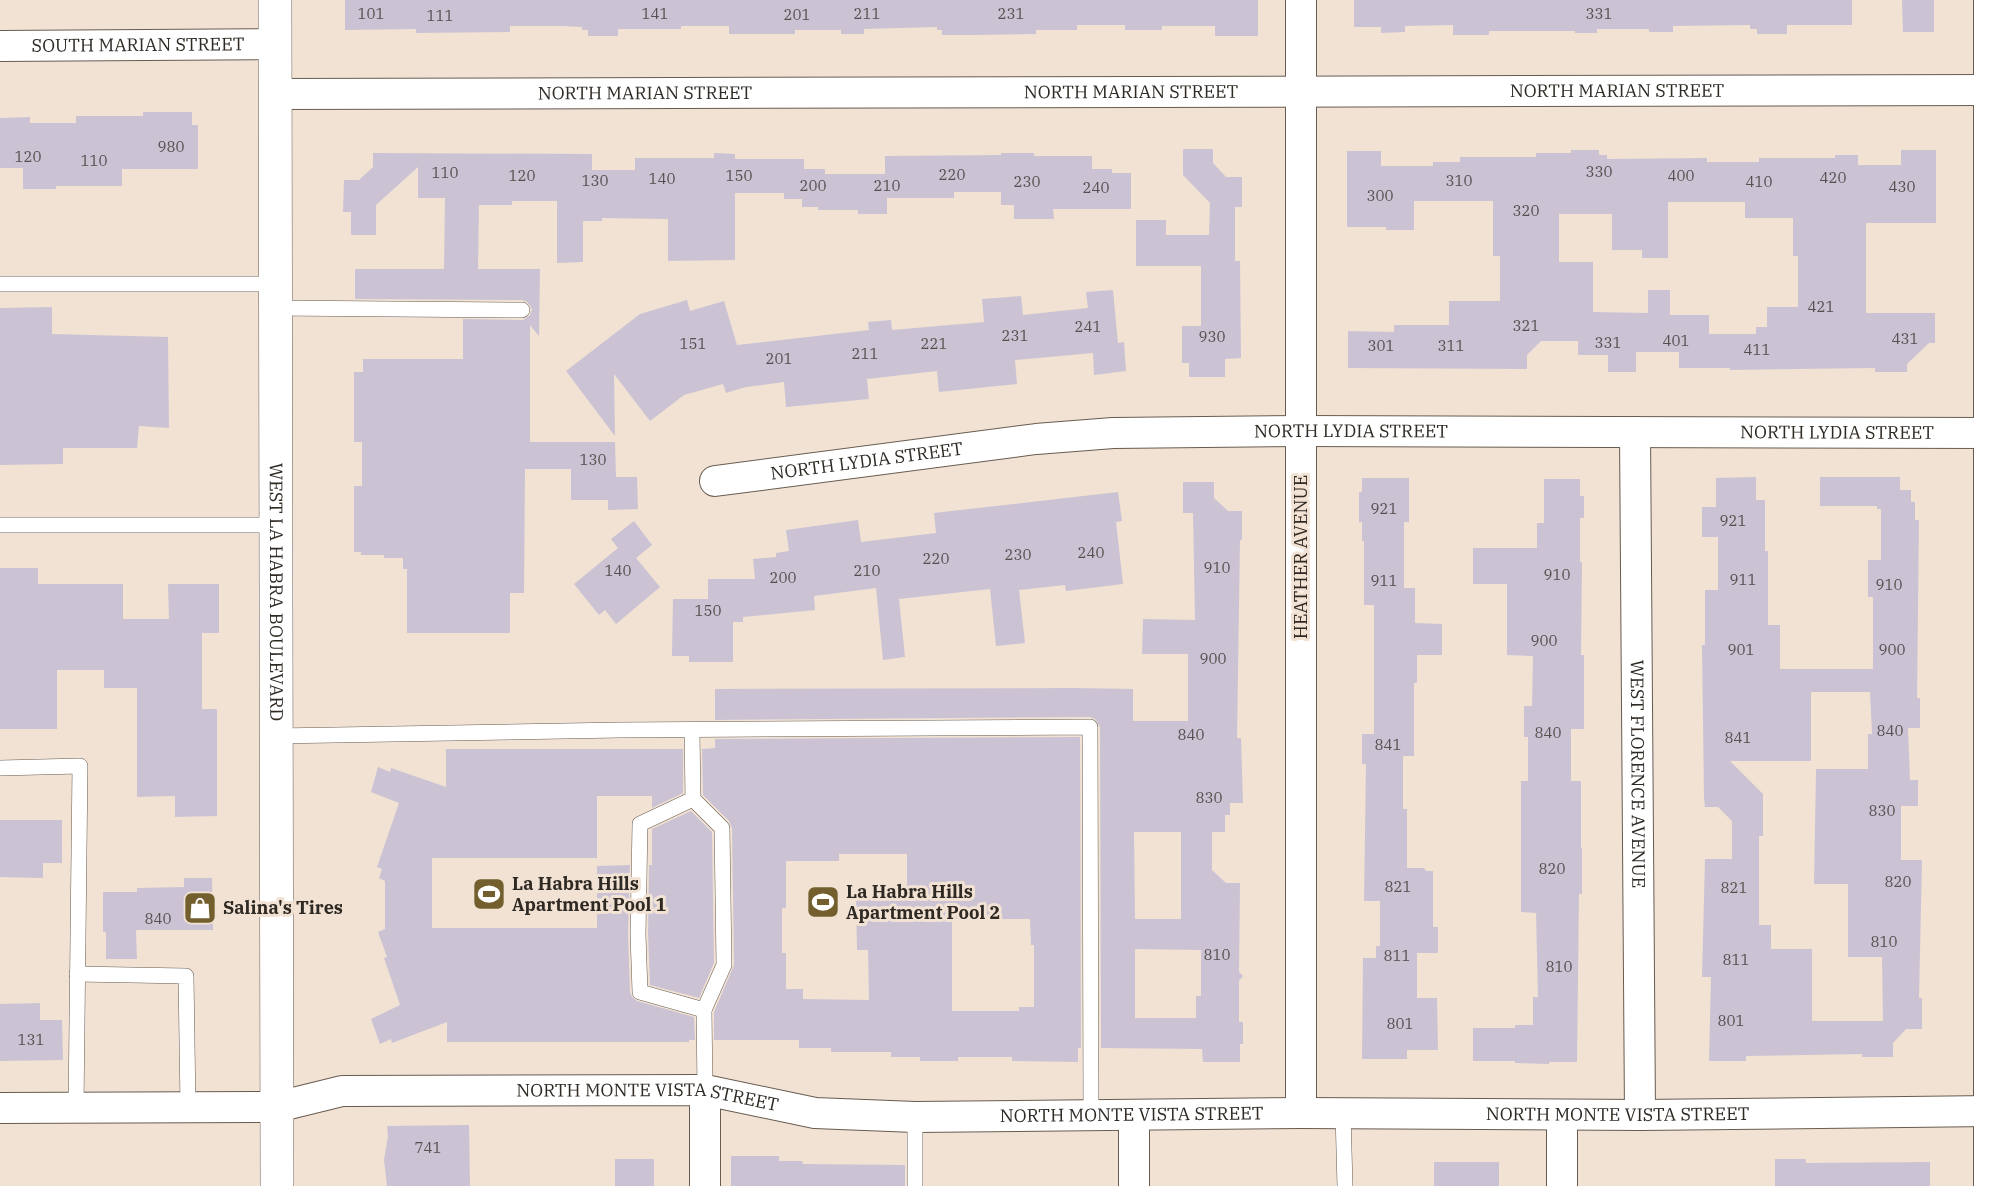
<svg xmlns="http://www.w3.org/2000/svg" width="1991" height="1186" viewBox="0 0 1991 1186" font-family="'IBM Plex Serif',serif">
<rect width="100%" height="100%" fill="#f1e2d4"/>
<g fill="#cbc3d4" fill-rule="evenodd">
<path d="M345 0H1258V36H1215V26H1162V30H1125V25H1077V30H1036V34L975 35H942V30H937V27L864 29V34H841V30H795V34H729V26H681V29H618V36H588V30H582V27L562 26H510V32L416 33V29L345 30Z"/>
<path d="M1354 0H1852V25H1787V34H1757V29H1750V25L1673 26V32H1649V29H1597V33H1575V31H1489V35H1453V25L1405 26V32L1381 33V27H1354Z"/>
<path d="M1902 0H1934V32H1903Z"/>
<path d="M143 112H192V125H198V169H122V186H56V189H23V168H0V118L30 117V123H76V116H143Z"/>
<path d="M1183 149H1213V163L1226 177H1242V207H1235V261H1240L1241 358 1225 359V377H1189V363H1182V326H1201V266H1136V220H1166V235H1209L1210 203 1183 175Z"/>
<path d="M1571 150H1599V155H1607V159L1707 158V162H1759V158H1835V155H1858V165H1901V150H1936V223H1866V313H1935V343H1929L1907 364V372H1875V368L1730 370V368H1679V352H1636V372H1608V355H1578V341H1541L1527 355V369L1348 368V331L1394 332V325H1449V301H1500V256H1493V201H1414V230H1386V227H1347V151H1381V166H1433V162H1460V157H1536V153H1571ZM1668 202H1745V218H1793V256H1798V307H1767V327H1756V334H1709V315H1670V290H1648V313L1593 312V262H1559V214H1612V250H1642V258H1668Z"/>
<path d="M373 153 592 154V170H635V158H714V153L735 154V159H804V169H825V174H885V156L1001 155V153H1034V156H1092V169H1112V173H1131V209H1053L1054 219H1014V205H1001V192H954V198H887V214H858V210H818V207H802V199H784V193H735V260L668 261V219L602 218V221H583V262L557 263V201H512V205H479L478 269H540L539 336 530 325V442H615L616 477H637L638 509 608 510V500H571V469H525L524 593H510V633H407V569H403V558H384V555H361V552H354V486H362V442H354V372H363V359H463V319L523 320 530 315 532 309 527 302 522 300 355 299V269H444L445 198H418V167L376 205V235H351V212H343L344 180H359L373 167Z"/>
<path d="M1113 290 1118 343 1124 342 1126 371 1094 375 1093 353 1015 360 1017 384 939 392 937 371 867 379 869 399 786 407 784 382 746 387 726 393 723 384 684 395 650 421 614 374 615 436 566 371 640 314 687 300 690 311 724 301 737 345 869 330 868 322 891 320 892 330 984 322 982 299 1021 296 1023 315 1088 308 1086 292Z"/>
<path d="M52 307V334L168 337 169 428 139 426 137 448H63V464L0 465V308Z"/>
<path d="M1756 477V500H1765V551H1768V625H1780V669H1873V597H1868V560H1881V509H1877V506H1820V477H1900V490H1911V502H1915V520H1919L1917 698H1920V728H1908L1910 780H1918V806H1901V860H1922L1919 998H1922V1029H1906L1893 1043V1057H1862V1054L1746 1056V1061H1709L1711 977H1702L1705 859H1732V821L1718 807H1705L1704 798 1702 645H1705V590H1718V537H1702V507H1716V478ZM1811 692H1870L1872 734H1868V769H1816L1814 884H1848V957H1882L1883 1021H1812V949H1771V925H1759V836H1763V794L1730 761H1811Z"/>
<path d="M1362 478H1409V522H1404V588H1415V623L1442 624V655H1417V683H1414V756H1403V809H1407V868H1424L1426 871H1433V927H1438V953H1417V998H1437L1438 1050H1407V1059H1362L1363 958H1376V946H1380V901H1364L1366 764H1362V734H1374V605H1364V541H1362V522H1359V492H1362Z"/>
<path d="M1544 479H1580V496H1584V518H1580V562H1582L1581 655H1584V729H1571V781H1581V848H1582V894H1579L1577 1062H1549V1064L1515 1063V1061H1473V1028H1515V1025H1533V997H1538L1536 913 1521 912V781H1528V737H1524V706H1532L1533 656 1507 655V584H1473V548H1537V523H1544Z"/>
<path d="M1183 482H1214V498L1228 511H1242V540H1240L1237 738H1241L1243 803H1230V815H1225V832H1212V870L1226 883H1240L1239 972 1243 976 1239 981V1022H1243V1044H1240V1062H1203L1202 1049 1101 1048 1100 727 1095 719 1090 717 715 720V689L1074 688 1133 689V721H1188V654H1142L1143 619 1195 620 1193 513H1183ZM1134 832H1181V919H1135ZM1135 949 1201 950V996H1196V1018H1135Z"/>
<path d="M1118 492 1122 521 1116 522 1123 584 1066 591 1065 585 1019 590 1025 643 996 646 990 589 899 599 905 657 883 660 876 588 814 596 815 610 743 617V622H733V662H689V656H672L673 599H708V579H755L753 559 776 557V553L789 551 786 530 858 520 861 542 936 533 934 513Z"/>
<path d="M634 521 652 545 636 558 660 587 616 624 605 610 599 615 574 584 618 548 611 539Z"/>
<path d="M0 568H38V584H123V619H169L168 584H219V633H202V709H217V816L175 817V796L137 797V688H104V670H57V729H0Z"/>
<path d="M1080 737 1081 1048H1078V1062L1012 1061V1057H958V1061H920V1057H891V1052H831V1048H799V1040H714V1012L734 965 732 828 729 821 703 795 702 749 715 748V739ZM839 854H907V899H856L857 950H868L869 1000 803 999V989H786V953H782V908H786V861H839ZM952 919H1030L1031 945H1034V1007H1019V1011H952Z"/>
<path d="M446 749H683V793L652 808V796H597V858H432V928H597V866L630 865 628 934 630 992 632 997 637 1001 694 1017 695 1040H689V1042H447V1022L392 1043 391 1039 380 1044 371 1019 400 1005 384 958 387 957 378 932 385 929V881L379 878 382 869 377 867 399 803 371 792 378 767 390 772 391 768 446 787Z"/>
<path d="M691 811 712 832 714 963 699 998 650 985 648 934 649 865H652V829Z"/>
<path d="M0 820H62V863H43V878L0 877Z"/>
<path d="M184 878H212L213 930H136L137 959H106V932H103V892H137V888L184 887Z"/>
<path d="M40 1003V1020H62L63 1060 0 1061V1004Z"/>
<path d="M469 1125 470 1186H387L384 1160 388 1136 387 1126Z"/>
<path d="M731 1156H779V1161H802L803 1164 905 1165V1186H731Z"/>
<rect x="615" y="1159" width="39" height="27"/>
<path d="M1775 1159H1806V1163L1930 1162V1186H1775Z"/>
<rect x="1434" y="1162" width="65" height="24"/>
</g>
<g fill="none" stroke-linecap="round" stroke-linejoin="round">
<g stroke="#685c50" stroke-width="16">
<g id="lane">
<path d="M0 284H276"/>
<path d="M276 308 522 310"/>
<path d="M0 525H276"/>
<path d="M692 730 693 799 722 828 724 965 704 1010 705 1090"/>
<path d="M276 736 620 730 1090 727 1091 1115"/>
<path d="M0 768 80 766 76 1108"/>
<path d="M693 799 640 824 638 934 640 992 704 1010"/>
<path d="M77 974 186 976 188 1107"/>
<path d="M1343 1113 1345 1186"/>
<path d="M915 1117V1186"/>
</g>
</g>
<g stroke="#685c50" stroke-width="32">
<g id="street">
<path d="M1301 0V1113"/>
<path d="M1989 0V1186"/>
<path id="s1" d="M0 46 275 44"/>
<path id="s2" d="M275 94 1989 90"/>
<path id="s3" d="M1635 432 1640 1115"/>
<path id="s4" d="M715 481 1036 439 1113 433 1301 431 1989 433"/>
<path id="s5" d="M0 1108 277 1107 342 1091 705 1090 815 1113 915 1117 1301 1113 1640 1115 1991 1111"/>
<path d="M1134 1115V1186"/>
<path d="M1562 1115V1186"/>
<path d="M705 1186V1090"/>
</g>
</g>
<g stroke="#685c50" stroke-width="34">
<g id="secondary">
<path id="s6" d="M275 0 277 1186"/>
</g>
</g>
<use href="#lane" stroke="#fff" stroke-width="15"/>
<use href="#street" stroke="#fff" stroke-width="30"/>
<use href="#secondary" stroke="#fff" stroke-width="33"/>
</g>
<defs>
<g id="stadium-square" transform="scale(1.725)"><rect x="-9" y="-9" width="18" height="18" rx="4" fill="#725f2d" stroke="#f1e2d4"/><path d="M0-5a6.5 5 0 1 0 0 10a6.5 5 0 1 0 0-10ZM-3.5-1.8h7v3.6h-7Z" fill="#fff"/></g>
<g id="shop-square" transform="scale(1.725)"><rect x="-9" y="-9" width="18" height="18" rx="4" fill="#725f2d" stroke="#f1e2d4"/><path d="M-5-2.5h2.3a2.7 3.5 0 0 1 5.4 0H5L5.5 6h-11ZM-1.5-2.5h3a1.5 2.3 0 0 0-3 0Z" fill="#fff"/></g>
</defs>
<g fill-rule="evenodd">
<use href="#stadium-square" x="489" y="894"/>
<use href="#stadium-square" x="823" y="902"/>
<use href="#shop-square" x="200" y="908"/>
</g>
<g text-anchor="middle" stroke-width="6" stroke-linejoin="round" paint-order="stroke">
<g font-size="15" fill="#55504f">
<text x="371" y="19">101</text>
<text x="655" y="19">141</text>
<text x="867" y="19">211</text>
<text x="1011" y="19">231</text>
<text x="1599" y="19">331</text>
<text x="797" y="20">201</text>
<text x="440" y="21">111</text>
<text x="171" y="152">980</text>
<text x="28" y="162">120</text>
<text x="94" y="166">110</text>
<text x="1599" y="177">330</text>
<text x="445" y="178">110</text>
<text x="952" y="180">220</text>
<text x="522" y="181">120</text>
<text x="739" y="181">150</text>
<text x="1681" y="181">400</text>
<text x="1833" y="183">420</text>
<text x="662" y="184">140</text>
<text x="595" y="186">130</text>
<text x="1459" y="186">310</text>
<text x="1027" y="187">230</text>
<text x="1759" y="187">410</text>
<text x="813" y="191">200</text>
<text x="887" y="191">210</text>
<text x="1902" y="192">430</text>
<text x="1096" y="193">240</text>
<text x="1380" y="201">300</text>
<text x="1526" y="216">320</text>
<text x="1821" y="312">421</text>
<text x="1526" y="331">321</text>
<text x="1088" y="332">241</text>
<text x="1015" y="341">231</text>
<text x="1212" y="342">930</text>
<text x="1905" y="344">431</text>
<text x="1676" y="346">401</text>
<text x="1608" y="348">331</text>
<text x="693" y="349">151</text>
<text x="934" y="349">221</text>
<text x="1381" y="351">301</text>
<text x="1451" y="351">311</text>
<text x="1757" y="355">411</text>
<text x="865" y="359">211</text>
<text x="779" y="364">201</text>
<text x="593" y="465">130</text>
<text x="1384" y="514">921</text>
<text x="1733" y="526">921</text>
<text x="1091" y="558">240</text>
<text x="1018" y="560">230</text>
<text x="936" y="564">220</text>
<text x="1217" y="573">910</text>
<text x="618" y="576">140</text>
<text x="867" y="576">210</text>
<text x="1557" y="580">910</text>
<text x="783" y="583">200</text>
<text x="1743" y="585">911</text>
<text x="1384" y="586">911</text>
<text x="1889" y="590">910</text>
<text x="708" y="616">150</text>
<text x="1544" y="646">900</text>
<text x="1741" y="655">901</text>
<text x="1892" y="655">900</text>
<text x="1213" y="664">900</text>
<text x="1890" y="736">840</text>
<text x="1548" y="738">840</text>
<text x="1191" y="740">840</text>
<text x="1738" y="743">841</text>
<text x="1388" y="750">841</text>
<text x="1209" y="803">830</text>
<text x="1882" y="816">830</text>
<text x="1552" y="874">820</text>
<text x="1898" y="887">820</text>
<text x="1398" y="892">821</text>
<text x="1734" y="893">821</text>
<text x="158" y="924">840</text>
<text x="1884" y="947">810</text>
<text x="1217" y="960">810</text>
<text x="1397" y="961">811</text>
<text x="1736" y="965">811</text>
<text x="1559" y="972">810</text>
<text x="1731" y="1026">801</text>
<text x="1400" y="1029">801</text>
<text x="31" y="1045">131</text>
<text x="428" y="1153">741</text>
</g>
<g font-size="18" fill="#2e2923" stroke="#f1e2d4">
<text dy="6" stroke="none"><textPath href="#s1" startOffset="138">SOUTH MARIAN STREET</textPath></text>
<text dy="6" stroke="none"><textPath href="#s2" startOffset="1342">NORTH MARIAN STREET</textPath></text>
<text dy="6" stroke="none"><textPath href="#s2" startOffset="856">NORTH MARIAN STREET</textPath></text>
<text dy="6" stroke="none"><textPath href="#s2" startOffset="370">NORTH MARIAN STREET</textPath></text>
<text dy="6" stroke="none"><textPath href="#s4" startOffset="639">NORTH LYDIA STREET</textPath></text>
<text dy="6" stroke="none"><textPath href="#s4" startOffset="1125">NORTH LYDIA STREET</textPath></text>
<text dy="6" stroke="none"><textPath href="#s4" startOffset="153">NORTH LYDIA STREET</textPath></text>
<text transform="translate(1301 557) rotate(-90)" y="6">HEATHER AVENUE</text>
<text dy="6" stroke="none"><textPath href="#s6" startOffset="592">WEST LA HABRA BOULEVARD</textPath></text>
<text dy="6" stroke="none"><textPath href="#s3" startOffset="342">WEST FLORENCE AVENUE</textPath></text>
<text dy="6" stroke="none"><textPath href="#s5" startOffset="650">NORTH MONTE VISTA STREET</textPath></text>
<text dy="6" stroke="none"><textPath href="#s5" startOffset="1622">NORTH MONTE VISTA STREET</textPath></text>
<text dy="6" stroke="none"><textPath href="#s5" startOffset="1136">NORTH MONTE VISTA STREET</textPath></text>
</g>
<g font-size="18" font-weight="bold" fill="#2e2923" stroke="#f1e2d4" text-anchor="start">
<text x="512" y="890">La Habra Hills<tspan x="512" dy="21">Apartment Pool 1</tspan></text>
<text x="846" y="898">La Habra Hills<tspan x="846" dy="21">Apartment Pool 2</tspan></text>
<text x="223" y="914">Salina's Tires</text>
</g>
</g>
</svg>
